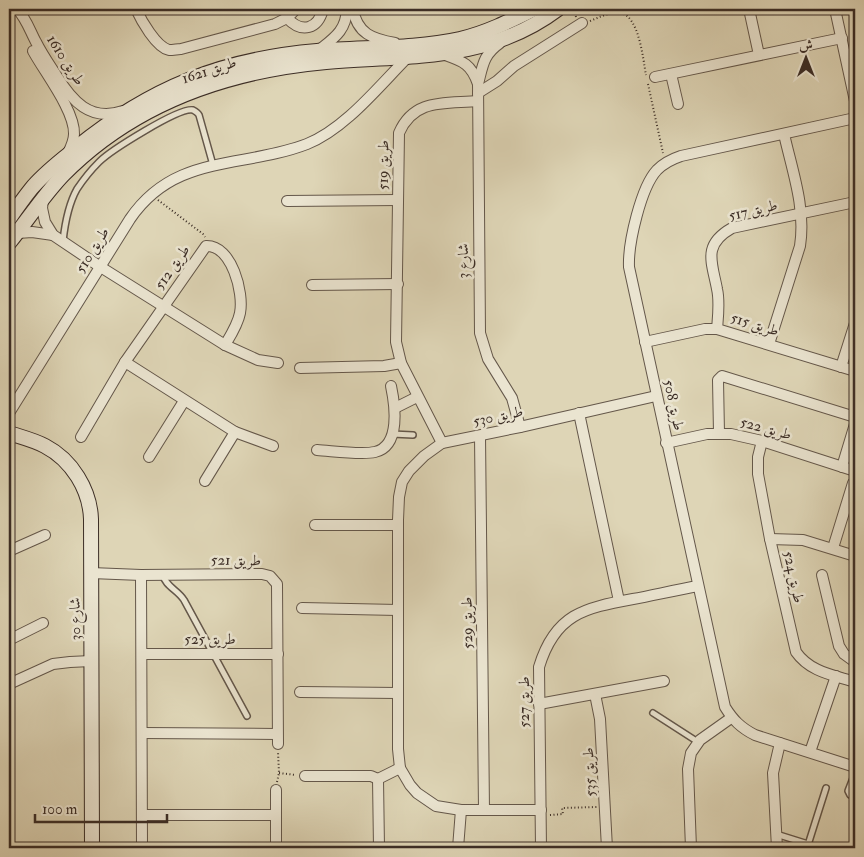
<svg xmlns="http://www.w3.org/2000/svg" width="864" height="857" viewBox="0 0 864 857" font-family="'IM FELL Double Pica',Amiri,serif">
<rect width="100%" height="100%" fill="#ded5b6"/>
<filter id="stains"><feTurbulence type="fractalNoise" baseFrequency=".004" numOctaves="4"/><feColorMatrix values="0 0 0 0 .2 0 0 0 0 .09 0 0 0 0 .02 0 0 0 .5 -.17"/></filter>
<radialGradient id="worn" r=".72"><stop offset=".6" stop-color="#630" stop-opacity="0"/><stop offset="1" stop-color="#630" stop-opacity=".3"/></radialGradient>
<g fill="none" stroke-linecap="round" stroke-linejoin="round">
<g stroke="#64574a" stroke-width="8">
<g id="lane">
<path d="M63 241C65 223 68 205 77 189 83 180 91 170 99 162 110 151 179 107 193 110 195 111 198 113 199 115L213 165"/>
<path d="M392 434 413 435"/>
<path d="M163 575C165 586 178 590 184 600L247 716"/>
<path d="M653 713 698 742"/>
<path d="M855 773 848 791 850 795 855 797"/>
<path d="M776 834 808 844"/>
<path d="M807 848 826 788"/>
</g>
</g>
<g stroke="#64574a" stroke-width="12">
<g id="street">
<path d="M17 9C26 18 30 31 36 42 42 54 49 64 56 75 72 101 90 122 123 111"/>
<path d="M136 9C141 20 156 47 169 50 173 50 178 49 181 49L275 24 287 18 296 9"/>
<path d="M353 9C357 34 373 39 395 43"/>
<path d="M749 9 759 55"/>
<path d="M835 9 855 101"/>
<path d="M287 18C302 34 318 29 323 9"/>
<path d="M500 43C483 55 483 65 478 84L480 333 488 359 512 398 520 427"/>
<path d="M33 51C45 73 75 111 74 134 74 141 71 147 68 153"/>
<path d="M318 51C334 38 346 31 347 9"/>
<path d="M442 54C462 61 471 63 478 84"/>
<path d="M671 74 678 104"/>
<path d="M655 77 842 38"/>
<path d="M478 93 497 81 514 66 582 23"/>
<path d="M855 118 681 156C672 159 664 163 657 170 641 187 628 243 629 267L725 707C733 720 741 728 755 735L855 767"/>
<path d="M43 200 42 208 45 222 53 235 99 266 225 345 258 360 278 363"/>
<path d="M287 201 398 200"/>
<path d="M18 233 32 232 53 235"/>
<path d="M312 285 398 284"/>
<path d="M717 329C718 316 720 302 717 289 712 262 702 245 732 228L855 202"/>
<path d="M645 342 705 329H717L855 371"/>
<path d="M769 344 800 246C806 208 792 170 784 134"/>
<path d="M125 362 235 432 273 446"/>
<path d="M841 367 855 323"/>
<path d="M300 368 384 366 401 363"/>
<path d="M395 408 417 397"/>
<path d="M9 413 130 219C175 153 242 169 307 144 345 129 379 86 407 58"/>
<path d="M579 413 619 601"/>
<path d="M719 433 718 380 722 376 855 417"/>
<path d="M480 436 484 810"/>
<path d="M81 437 125 362 206 246C232 245 244 293 240 313 238 324 231 335 225 345"/>
<path d="M762 441 758 457V474L770 539 796 652C810 672 833 675 855 682"/>
<path d="M442 443 401 363 396 342 399 133C414 98 445 104 478 101"/>
<path d="M666 443 707 434H731L762 441 855 471"/>
<path d="M317 450C333 451 361 455 375 452 401 446 395 405 391 386"/>
<path d="M149 457 184 401"/>
<path d="M842 467 855 424"/>
<path d="M205 481 235 432"/>
<path d="M315 525H398"/>
<path d="M770 539 803 540 855 556"/>
<path d="M833 548 853 483"/>
<path d="M9 551 45 535"/>
<path d="M91 573 141 575 262 574 270 576 277 584 278 744"/>
<path d="M141 575 142 848"/>
<path d="M822 575 839 646 844 654 855 662"/>
<path d="M302 608 398 610"/>
<path d="M9 640 43 623"/>
<path d="M142 654H278"/>
<path d="M9 684 53 664 70 662 91 661"/>
<path d="M300 692 398 693"/>
<path d="M595 694 600 719 607 848"/>
<path d="M539 704 664 681"/>
<path d="M142 733 277 734"/>
<path d="M810 752 836 676"/>
<path d="M305 776H371L378 779"/>
<path d="M276 790V848"/>
<path d="M541 810H461L436 806 417 793 410 785 400 768 398 749V520L399 497 402 482 409 471 424 456 442 443 520 427 656 396"/>
<path d="M142 815H276"/>
<path d="M379 848 378 779 400 768"/>
<path d="M458 848 461 810"/>
<path d="M541 848 539 667C555 614 584 608 633 599 654 595 676 590 698 586"/>
<path d="M691 848 688 769 691 753 700 740 731 718"/>
<path d="M777 848 773 773 780 743"/>
</g>
</g>
<g stroke="#3b2d26" stroke-width="16">
<g id="secondary">
<path d="M9 219C16 209 23 199 31 189 44 173 61 161 76 148 150 88 222 59 317 51 365 47 414 49 460 39 486 33 510 21 534 9"/>
<path d="M9 243C27 221 43 196 63 175 134 103 227 71 326 62 408 55 488 62 558 9"/>
<path d="M9 433C21 437 34 440 45 446 72 460 90 490 91 519L92 848"/>
</g>
</g>
<g stroke="#3b2d26" stroke-width="2" stroke-dasharray="1 2.5" stroke-linecap="butt">
<path d="M576 17 575 13 579 9"/>
<path d="M590 21C600 17 609 12 620 13 639 15 643 59 646 75"/>
<path d="M648 84 663 153"/>
<path d="M158 200 203 234 205 237"/>
<path d="M279 773 296 775"/>
<path d="M277 782 279 773 278 752"/>
<path d="M550 815 563 814 562 808 597 807"/>
</g>
<use href="#lane" stroke="#eae4d0" stroke-width="5"/>
<use href="#street" stroke="#eae4d0" stroke-width="10"/>
<use href="#secondary" stroke="#eae4d0" stroke-width="14"/>
</g>
<g text-anchor="middle" stroke-width="5" stroke-linejoin="round" paint-order="stroke">
<g font-size="15" fill="#3b2d26" stroke="#eae4d0">
<text transform="translate(66 60) rotate(57)" y="5">طريق 1610</text>
<text transform="translate(209 70) rotate(-18)" y="5">طريق 1621</text>
<text transform="translate(383 165) rotate(-89)" y="5">طريق 519</text>
<text transform="translate(753 210) rotate(-13)" y="5">طريق 517</text>
<text transform="translate(92 250) rotate(-58)" y="5">طريق 510</text>
<text transform="translate(463 261) rotate(-90)" y="5">شارع 3</text>
<text transform="translate(172 267) rotate(-55)" y="5">طريق 512</text>
<text transform="translate(755 324) rotate(17)" y="5">طريق 515</text>
<text transform="translate(674 405) rotate(78)" y="5">طريق 508</text>
<text transform="translate(498 416) rotate(-12)" y="5">طريق 530</text>
<text transform="translate(766 428) rotate(15)" y="5">طريق 522</text>
<text transform="translate(236 560) rotate(1)" y="5">طريق 521</text>
<text transform="translate(794 577) rotate(78)" y="5">طريق 524</text>
<text transform="translate(75 619) rotate(-91)" y="5">شارع 30</text>
<text transform="translate(467 623) rotate(-91)" y="5">طريق 529</text>
<text x="210" y="644">طريق 525</text>
<text transform="translate(524 702) rotate(-90)" y="5">طريق 527</text>
<text transform="translate(589 772) rotate(-93)" y="5">طريق 535</text>
</g>
</g>
<rect width="864" height="857" fill="none" stroke="#ded5b6" stroke-width="30"/>
<rect x="10" y="10" width="844" height="837" fill="none" stroke="#3b2d26" stroke-width="2.5"/>
<rect x="15" y="15" width="834" height="827" fill="none" stroke="#3b2d26"/>
<g transform="translate(806 58)" stroke="#eae4d0" stroke-width="4" paint-order="stroke">
<path d="M0-4L9 19L0 12L-9 19Z" fill="#3b2d26"/>
<text y="-8" font-size="14" font-weight="bold" text-anchor="middle" fill="#3b2d26">ش</text>
</g>
<path d="M35 814v8h132v-8" fill="none" stroke="#3b2d26" stroke-width="2.5"/>
<text x="42" y="814" font-size="15" fill="#3b2d26" stroke="#eae4d0" stroke-width="4" paint-order="stroke">100 m</text>
<rect width="100%" height="100%" filter="url(#stains)"/>
<rect width="100%" height="100%" fill="url(#worn)"/>
</svg>
